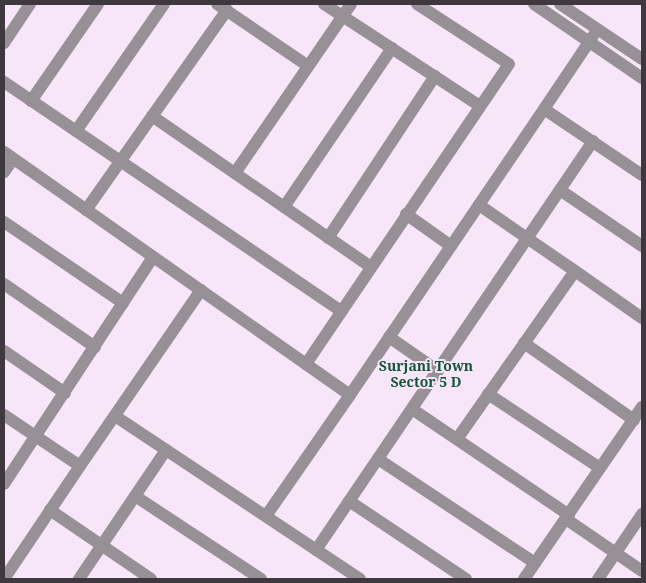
<svg xmlns="http://www.w3.org/2000/svg" width="646" height="583" viewBox="0 0 646 583" font-family="'Noto Serif',serif">
<rect width="100%" height="100%" fill="#f7e6f7"/>
<g fill="none" stroke-linecap="round" stroke-linejoin="round">
<g stroke="#979097" stroke-width="12">
<path d="M217 4 308 66"/>
<path d="M324 4 480 106"/>
<path d="M534 4 642 78"/>
<path d="M560 4 642 59"/>
<path d="M4 43 30 4"/>
<path d="M4 82 341 311"/>
<path d="M31 101 98 4"/>
<path d="M544 109 593 36"/>
<path d="M152 116 371 267"/>
<path d="M76 131 164 4"/>
<path d="M4 152 350 395 544 109 642 175"/>
<path d="M4 172 13 159"/>
<path d="M235 173 351 4"/>
<path d="M560 190 642 246"/>
<path d="M284 207 392 48"/>
<path d="M86 210 227 10"/>
<path d="M406 214 451 246"/>
<path d="M4 222 123 303"/>
<path d="M328 238 435 76"/>
<path d="M575 271 642 318"/>
<path d="M4 284 95 347"/>
<path d="M389 337 438 371"/>
<path d="M524 343 634 420"/>
<path d="M4 351 65 393"/>
<path d="M306 364 509 64 417 4"/>
<path d="M488 394 600 468"/>
<path d="M412 409 569 515"/>
<path d="M4 415 80 466"/>
<path d="M115 416 360 579"/>
<path d="M457 439 575 271 479 205"/>
<path d="M378 459 535 563"/>
<path d="M4 484 153 257"/>
<path d="M135 496 261 579"/>
<path d="M349 501 466 579"/>
<path d="M50 510 151 579"/>
<path d="M266 516 350 395"/>
<path d="M566 519 642 571"/>
<path d="M316 550 593 141"/>
<path d="M4 579 80 466 201 290"/>
<path d="M79 579 166 450"/>
<path d="M524 579 642 407"/>
<path d="M598 579 642 514"/>
</g>
</g>
<g text-anchor="middle" stroke-width="4" stroke-linejoin="round" paint-order="stroke">
<g font-size="14" font-weight="bold" fill="#135539" stroke="#f7e6f7">
<text x="426" y="371">Surjani Town<tspan x="426" dy="16">Sector 5 D</tspan></text>
</g>
</g>
<rect width="646" height="583" fill="none" stroke="#3f383f" stroke-width="10"/>
</svg>
